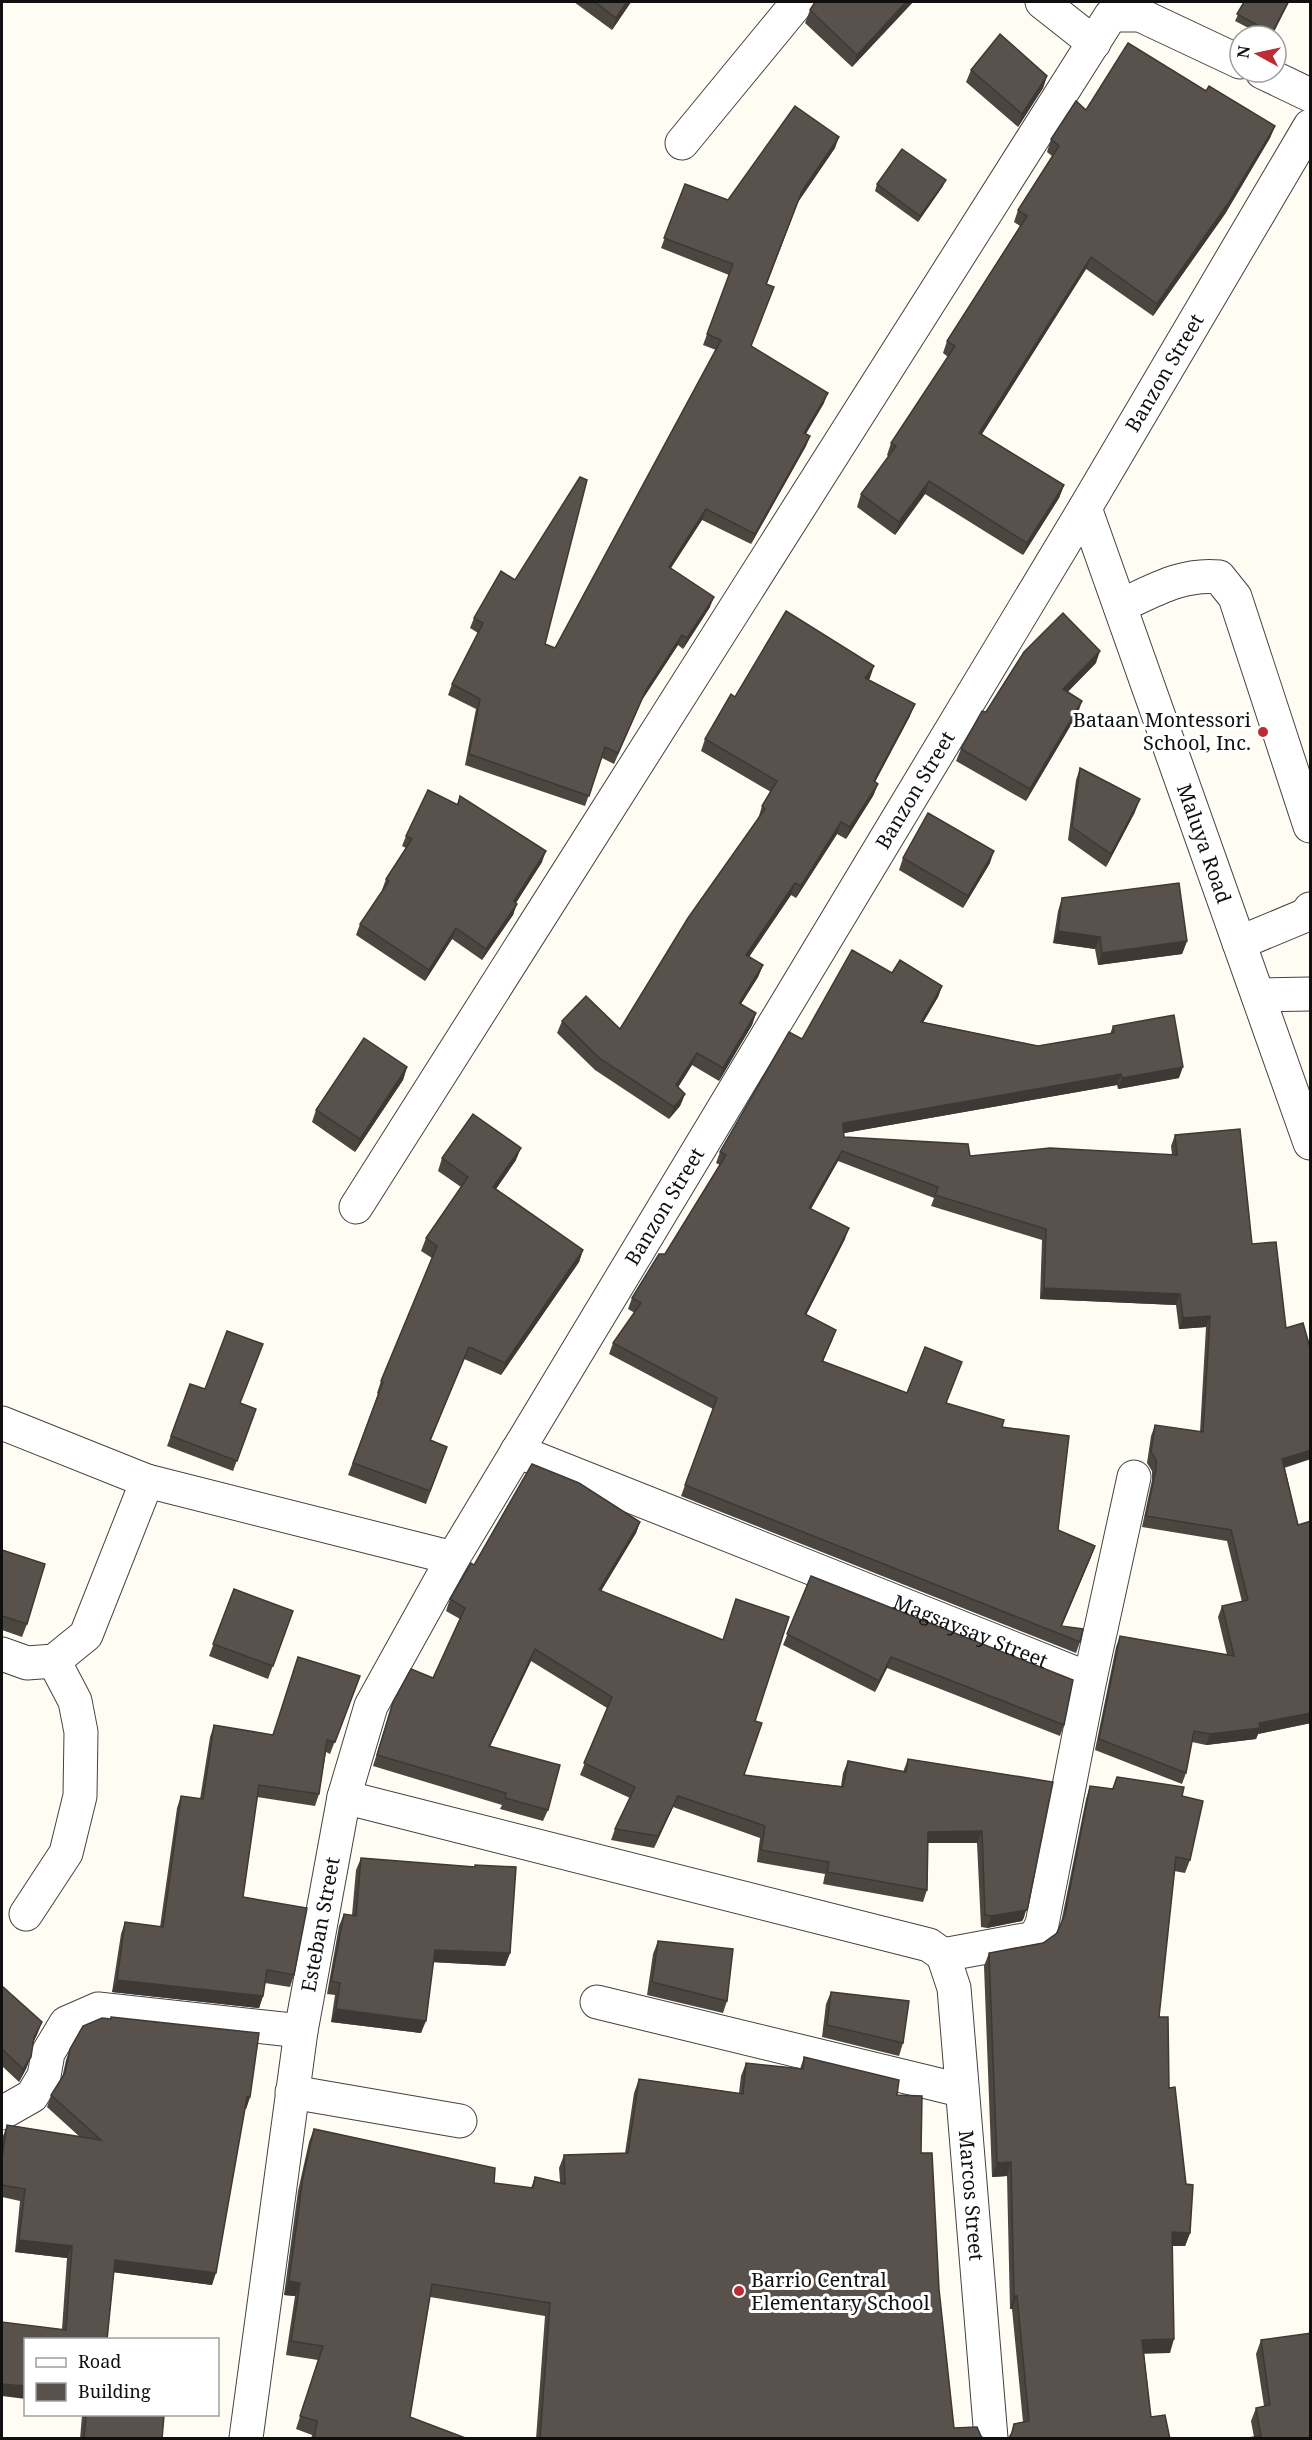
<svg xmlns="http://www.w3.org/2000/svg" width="1312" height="2440" viewBox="0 0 1312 2440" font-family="'Noto Serif',serif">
<rect width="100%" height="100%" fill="#fffcf3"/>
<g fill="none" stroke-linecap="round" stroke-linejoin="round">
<g stroke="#434343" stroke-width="35">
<g id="minor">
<path d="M1042 2 1094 43"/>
<path d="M1262 72 1310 95"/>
<path d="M682 143 798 2"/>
<path id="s1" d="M1085 508 1310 1143"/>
<path d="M1120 606C1153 591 1182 573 1219 577L1235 597 1310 826"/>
<path d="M1239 943 1306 915 1310 909"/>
<path d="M1258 995 1310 994"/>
<path d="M356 1207 1111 15H1140L1240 62"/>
<path d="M2 1423 147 1481 453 1558"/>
<path id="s2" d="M517 1451 1090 1679"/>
<path d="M2 1654 27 1663 54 1661 86 1635 147 1481"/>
<path d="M344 1797 929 1945 943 1955"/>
<path d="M26 1914 66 1853 80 1796 81 1732 75 1701 54 1661"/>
<path d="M943 1955 1035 1938 1042 1924 1090 1679 1134 1477"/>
<path id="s3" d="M943 1955 954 1988 991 2438"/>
<path d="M597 2002 960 2090"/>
<path d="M292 2092 460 2121"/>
<path d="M2 2113 32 2096 44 2076 48 2053 66 2023 98 2009 301 2031"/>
<path id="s4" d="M246 2438 301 2031 344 1797 371 1706 453 1558 1085 508 1310 126"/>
</g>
</g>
<use href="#minor" stroke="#fff" stroke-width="33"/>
</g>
<g fill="#4c4641">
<path d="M574 2H631L612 30Z"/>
<path d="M815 2H913L852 67 805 23 810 10Z"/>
<path d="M1244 2H1289L1272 36H1264L1235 21Z"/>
<path d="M971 70 1047 76 1043 88 1018 127 966 82Z"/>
<path d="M1206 91 1275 126 1270 138 1225 214 1153 316 1086 269 982 434 1064 485 1059 498 1023 555 925 494 895 535 857 507 861 494 889 457 887 455 891 443 948 357 943 353 947 341 1020 226 1014 222 1018 210 1052 156 1047 152 1051 139 1086 110Z"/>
<path d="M835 148 798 202 767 284 751 346 824 403 806 434 810 436 806 446 751 544 702 520 671 568 710 607 683 649 678 645 642 700 614 764 602 758 585 806 465 765 476 709 448 695 452 684 478 633 470 628 474 618 555 648 716 350 703 345 729 275 661 248 685 184 728 200Z"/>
<path d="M877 184 943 186 918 222 875 191Z"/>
<path d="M1096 663 1067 692 1078 713 1026 801 956 761 961 749 986 712Z"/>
<path d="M870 678 868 680 910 716 875 782 878 784 873 796 846 839 837 834 796 898 791 895 749 957 763 965 758 977 741 1004 756 1013 752 1025 719 1081 692 1065 678 1087 685 1094 680 1106 669 1119 595 1070 557 1033 562 1021 620 1029 758 819 762 806 771 792 701 751 705 739 735 697Z"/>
<path d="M1080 768 1135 812 1106 867 1068 840 1076 780Z"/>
<path d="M460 796 542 862 516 903 513 915 482 960 452 939 425 981 356 935 360 924 383 891 382 890 386 879 406 848 402 846 406 836 457 804Z"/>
<path d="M903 858 990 863 963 908 899 870Z"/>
<path d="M1062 898 1187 941 1182 954 1098 965 1095 949 1053 943 1058 911Z"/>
<path d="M892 973 942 986 938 997 923 1022 1038 1046 1110 1034 1113 1026 1179 1078 1118 1089 1117 1085 844 1133V1137L970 1156 1172 1155 1171 1146 1175 1135 1252 1244 1285 1468 1298 1525 1311 1521V1723L1258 1734 1256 1739 1206 1745 1192 1742 1186 1773 1182 1784 1095 1750 1116 1647 1120 1636 1227 1655 1218 1617 1222 1606 1242 1602 1227 1541 1142 1527 1152 1480V1471L1147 1463 1151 1436 1155 1425 1200 1432 1206 1327 1179 1329 1176 1305 1040 1299 1042 1240 931 1206 934 1198 838 1161 811 1209 845 1239 806 1315 836 1330 823 1362 907 1393 946 1403 1002 1427 1058 1530 1091 1557 1062 1626 1080 1642 1076 1653 681 1496 713 1409 609 1354 613 1343 635 1313 628 1309 632 1298 665 1254 720 1165 716 1163 720 1152 802 1039Z"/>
<path d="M407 1067 403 1080 355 1152 312 1122 316 1110Z"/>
<path d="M442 1158 516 1160 496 1189 583 1250 579 1262 501 1375 464 1359 431 1440 447 1447 426 1504 348 1475 378 1394 377 1393 381 1381 432 1258 421 1251 426 1238 461 1187 438 1171Z"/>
<path d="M190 1384 256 1409 233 1471 167 1446Z"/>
<path d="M640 1522 636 1533 601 1591 755 1721 744 1775 841 1786 843 1773 848 1761 903 1772 908 1759 1053 1782 1024 1918 1022 1921 987 1928 981 1927 977 1843H928L927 1890 923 1902 823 1884 825 1874 757 1862 760 1838 673 1807 654 1848 611 1840 615 1829 630 1798 580 1775 607 1708 531 1661 490 1746 548 1810 543 1821 500 1809 502 1805 373 1766 393 1702 433 1678 460 1619 446 1611 450 1599 474 1565Z"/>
<path d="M2 1550 27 1624 22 1637 2 1630Z"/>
<path d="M811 1576 1064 1725 1060 1736 887 1668 875 1692 783 1645Z"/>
<path d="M234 1589 293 1611 268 1679 209 1656Z"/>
<path d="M360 1676 330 1754 326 1752 319 1794 315 1806 257 1797 243 1897 294 1975 290 1987 265 1983 263 1996 259 2008 112 1992 121 1934 125 1922 160 1927 177 1808 181 1796 200 1799 210 1737 214 1725 273 1735Z"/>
<path d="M1117 1777 1182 1796 1190 1860 1185 1873 1174 1871 1159 2017 1190 2233 1185 2246H1172L1170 2353H1144L1151 2417 1010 2436 1014 2424 1023 2422 1012 2309H1010L1007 2176 992 2177 984 1966 989 1953 1043 1943 1057 1933 1061 1923 1086 1799 1090 1786 1112 1789Z"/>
<path d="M361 1858 475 1867V1865L510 1953 505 1966 433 1962 421 2033 331 2022 335 1995 327 1994 339 1926 344 1914 352 1915 356 1870Z"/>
<path d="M658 1941 727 2001 723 2013 647 1995 653 1954Z"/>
<path d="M2 1986 42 2022 33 2042 26 2069 19 2082 2 2066Z"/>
<path d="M831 1992 903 2043 899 2056 822 2037 826 2004Z"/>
<path d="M70 2049 250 2097 246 2109H245L212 2285 114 2272 107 2340 62 2329 67 2258 15 2252 20 2201 2 2197V2144L3 2136 7 2125 80 2137 47 2107 51 2095 62 2078 66 2060Z"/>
<path d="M804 2057 897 2095 921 2153 939 2289 954 2428 981 2436 984 2439H536L545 2316 430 2297 410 2417 468 2439H311L312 2435 296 2429 318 2360 286 2355 295 2296 284 2295 298 2191 309 2142 314 2129 494 2183 531 2188 535 2177 560 2182 559 2168 564 2155 625 2153 634 2093 639 2079 739 2093 741 2076 746 2063 800 2069Z"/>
<path d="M1261 2340 1311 2439 1254 2437 1251 2421 1256 2408 1264 2406 1256 2354Z"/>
<path d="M82 2415H164L162 2439H80Z"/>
</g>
<g fill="#3e3935">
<path d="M627 2H631L612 30 616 18Z"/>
<path d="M906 2H913L852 67 857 55Z"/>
<path d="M1288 2H1289L1271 36 1272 33Z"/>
<path d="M1047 76 1043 88 1018 127 1022 114Z"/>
<path d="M1275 126 1270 138 1225 214 1153 316 1157 304Z"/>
<path d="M839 137 835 148 798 202 802 191Z"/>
<path d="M946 180 943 186 918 222 920 216Z"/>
<path d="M1091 257 1086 269 975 445 979 433Z"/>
<path d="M828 393 824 403 800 443 804 433Z"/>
<path d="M810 436 806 446 751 544 755 534Z"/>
<path d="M929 481 925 494 895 535 899 522Z"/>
<path d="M1064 485 1059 498 1023 555 1027 543Z"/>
<path d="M706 509 702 520 665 577 669 567Z"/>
<path d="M714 597 710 607 683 649 687 638Z"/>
<path d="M682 635 678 645 642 700 614 764 646 690Z"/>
<path d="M1100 651 1096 663 1059 701 1063 689Z"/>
<path d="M874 666 870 678 861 690 865 678Z"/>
<path d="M1082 701 1078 713 1026 801 1030 789Z"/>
<path d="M915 704 910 716 869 793 874 781Z"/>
<path d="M878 784 873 796 846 839 850 827Z"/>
<path d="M1140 799 1135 812 1106 867 1111 854Z"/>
<path d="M841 822 837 834 796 898 801 886Z"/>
<path d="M546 851 542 862 510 912 514 901Z"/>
<path d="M994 851 990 863 963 908 968 896Z"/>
<path d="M795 883 791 895 742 967 746 955Z"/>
<path d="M517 904 513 915 482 960 486 949Z"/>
<path d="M456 928 452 939 425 981 429 970Z"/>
<path d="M1058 931 1100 937 1095 949 1053 943Z"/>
<path d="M1187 941 1182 954 1098 965 1102 953Z"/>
<path d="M763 965 758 977 734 1015 739 1003Z"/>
<path d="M942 986 938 997 917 1033 921 1022Z"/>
<path d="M756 1013 752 1025 719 1081 723 1068Z"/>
<path d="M697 1053 692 1065 672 1097 676 1085Z"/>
<path d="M407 1067 403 1080 355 1152 360 1139Z"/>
<path d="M1183 1067 1179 1078 1118 1089 1122 1078Z"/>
<path d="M1121 1074 1117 1085 839 1134 843 1123Z"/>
<path d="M685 1094 680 1106 669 1119 674 1107Z"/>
<path d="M521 1148 516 1160 489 1199 493 1187Z"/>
<path d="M842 1151 838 1161 805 1219 809 1208Z"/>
<path d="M849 1228 845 1239 801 1325 805 1314Z"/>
<path d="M583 1250 579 1262 501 1375 505 1363Z"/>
<path d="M1044 1288 1180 1294 1176 1305 1040 1299Z"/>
<path d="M1210 1316 1206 1327 1179 1329 1183 1318Z"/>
<path d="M836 1330 832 1341 818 1372 822 1361Z"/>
<path d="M1311 1450V1459L1278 1470 1282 1459Z"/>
<path d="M640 1522 636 1533 595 1601 599 1590Z"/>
<path d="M1095 1546 1091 1557 1057 1636 1061 1626Z"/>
<path d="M535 1649 531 1661 485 1757 489 1746Z"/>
<path d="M891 1657 887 1668 875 1692 879 1681Z"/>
<path d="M1311 1713V1723L1258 1734 1256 1739 1206 1745 1210 1734Z"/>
<path d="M678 1796 673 1807 654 1848 658 1836Z"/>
<path d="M982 1831 977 1843H924L928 1832Z"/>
<path d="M1028 1906 1022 1921 987 1928 991 1916Z"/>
<path d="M435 1950 510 1953 505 1966 430 1962Z"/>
<path d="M117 1980 263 1996 259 2008 112 1992Z"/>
<path d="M336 2009 426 2021 421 2033 331 2022Z"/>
<path d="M42 2022 37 2035 30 2049 34 2037Z"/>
<path d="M31 2057 26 2069 19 2082 23 2069Z"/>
<path d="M247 2097H250L246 2109H243Z"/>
<path d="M1011 2162 1007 2176 992 2177 997 2163Z"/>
<path d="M1172 2232 1190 2233 1185 2246H1167Z"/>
<path d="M19 2240 72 2246 67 2258 15 2252Z"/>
<path d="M115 2260 216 2273 212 2285 111 2272Z"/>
<path d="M289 2281 300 2283 295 2296 284 2295Z"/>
<path d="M1014 2296H1017L1012 2309H1010Z"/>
<path d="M1174 2339 1170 2353 1137 2354 1142 2340Z"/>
<path d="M2 2384 26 2386V2399L2 2396Z"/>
</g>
<g fill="#58514c" stroke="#3e3935" stroke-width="1.5">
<path d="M595 2H627L616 18Z"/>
<path d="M815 2H906L857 55 810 10Z"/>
<path d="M1244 2H1288L1272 33 1237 14Z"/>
<path d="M1000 34 1047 76 1022 114 971 70Z"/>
<path d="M1128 43 1206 91 1209 86 1275 126 1229 202 1157 304 1091 257 979 433 1064 485 1027 543 929 481 899 522 861 494 896 446 891 443 955 346 947 341 1027 216 1018 210 1059 146 1051 139 1076 101 1086 110Z"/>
<path d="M795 106 839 137 802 191 766 284 774 287 751 346 828 393 804 433 810 436 755 534 706 509 669 567 714 597 687 638 682 635 646 690 618 753 605 747 589 796 469 754 480 699 452 684 483 623 474 618 501 571 515 580 580 477 587 480 545 644 555 648 721 340 707 334 733 264 664 238 685 184 728 200Z"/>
<path d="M902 149 946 180 920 216 877 184Z"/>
<path d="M786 611 874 666 865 678 915 704 874 781 878 784 850 827 841 822 801 886 795 883 746 955 763 965 739 1003 756 1013 723 1068 697 1053 676 1085 685 1094 674 1107 599 1058 562 1021 586 996 620 1029 688 918 765 809 762 806 777 781 705 739 731 694 735 697Z"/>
<path d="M1063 613 1100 651 1063 689 1082 701 1030 789 961 749 982 711 986 712 1024 652Z"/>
<path d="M1080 768 1140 799 1111 854 1072 827Z"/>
<path d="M428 790 458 805 460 796 546 851 514 901 517 904 486 949 456 928 429 970 360 924 389 881 386 879 412 839 406 836Z"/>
<path d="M928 813 994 851 968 896 903 858Z"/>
<path d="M1179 883 1187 941 1102 953 1100 937 1058 931 1062 898Z"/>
<path d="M852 950 892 973 900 960 942 986 921 1022 1038 1046 1114 1033 1113 1026 1174 1015 1183 1067 1122 1078 1121 1074 843 1123 844 1137 968 1144 970 1156 1050 1148 1177 1155 1175 1135 1240 1129 1252 1244 1276 1242 1286 1328 1303 1323 1311 1351V1450L1282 1459 1298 1525 1311 1521V1713L1259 1723 1260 1728 1210 1734 1194 1731 1186 1773 1099 1739 1120 1636 1234 1656 1222 1606 1248 1600 1231 1530 1146 1516 1156 1469V1460L1151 1452 1155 1425 1203 1432 1210 1316 1183 1318 1180 1294 1044 1288 1046 1229 935 1195 938 1187 842 1151 809 1208 849 1228 805 1314 836 1330 822 1361 907 1393 925 1347 962 1362 946 1403 1004 1420 1002 1427 1069 1436 1058 1530 1095 1546 1061 1626 1083 1629 1080 1642 685 1485 717 1398 613 1343 641 1303 632 1298 659 1254H665L726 1155 720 1152 789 1032 802 1039Z"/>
<path d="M364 1038 407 1067 360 1139 316 1110Z"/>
<path d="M473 1114 521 1148 493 1187 583 1250 505 1363 469 1347 430 1440 447 1447 430 1491 353 1463 383 1382 381 1381 437 1246 426 1238 468 1177 442 1158Z"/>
<path d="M227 1331 263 1344 240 1403 256 1409 237 1461 171 1436 190 1384 205 1389Z"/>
<path d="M532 1464 579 1483 640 1522 599 1590 723 1640 736 1599 789 1617 755 1721 762 1723 744 1775 843 1787 848 1761 906 1772 908 1759 1053 1782 1028 1906 1027 1910 991 1916 985 1915 982 1831 928 1832 927 1890 827 1872 829 1862 761 1850 765 1826 678 1796 658 1836 615 1829 635 1787 584 1763 612 1697 535 1649 489 1746 560 1765 548 1810 505 1798 506 1793 377 1755 393 1702 411 1669 433 1678 465 1608 450 1599 471 1563 474 1565Z"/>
<path d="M2 1550 45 1564 27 1624 2 1616Z"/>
<path d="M811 1576 1073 1680 1064 1725 891 1657 879 1681 787 1634Z"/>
<path d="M234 1589 293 1611 273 1666 213 1644Z"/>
<path d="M298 1657 360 1676 335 1742 327 1740 319 1794 259 1785 243 1897 307 1908 294 1975 267 1970 263 1996 117 1980 125 1922 163 1927 181 1796 203 1799 214 1725 273 1735Z"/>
<path d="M1117 1777 1184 1787 1182 1796 1203 1801 1190 1860 1176 1857 1159 2017H1168L1169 2088 1175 2087 1186 2184 1193 2185 1190 2233 1172 2232 1174 2339 1142 2340 1151 2417 1165 2415 1170 2439H1008L1012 2433 1014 2424 1029 2421 1017 2296H1014L1011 2162 997 2163 989 1953 1043 1943 1057 1933 1065 1914 1090 1786 1113 1789Z"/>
<path d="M361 1858 475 1867V1865L516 1867 510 1953 435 1950 426 2021 336 2009 340 1983 331 1981 344 1914 356 1916Z"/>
<path d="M658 1941 733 1949 727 2001 652 1982Z"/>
<path d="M2 1986 42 2022 34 2037 31 2057 23 2069 2 2049Z"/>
<path d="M831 1992 909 2001 903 2043 827 2025Z"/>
<path d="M111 2017 259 2033 250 2097H247L216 2273 115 2260 107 2340H26V2386L2 2384V2390V2322L66 2330 72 2246 19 2240 25 2189 2 2185V2158L7 2125 101 2140 51 2095 65 2073 70 2049 83 2026 102 2018 111 2019Z"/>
<path d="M804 2057 899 2080 897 2095 922 2096 921 2153H932L939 2289 954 2428 977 2427 981 2436 984 2439H540L550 2303 432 2284 410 2417 468 2439H314L317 2421 300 2416 323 2346 291 2341 300 2283 289 2281 303 2177 314 2129 495 2168 494 2183 533 2188 535 2177 565 2184 564 2155 628 2153 639 2079 743 2094 746 2063 803 2069Z"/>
<path d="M1311 2333V2439H1242L1261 2436 1256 2408 1270 2405 1261 2340Z"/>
<path d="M86 2415H164L162 2439H84Z"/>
</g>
<g fill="#bc2c33" stroke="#fff" stroke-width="2">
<circle cx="1263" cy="732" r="6"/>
<circle cx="739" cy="2291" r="6"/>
</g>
<g text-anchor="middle" stroke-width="6" stroke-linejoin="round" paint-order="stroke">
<g font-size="20" fill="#101010" stroke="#fff">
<text dy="7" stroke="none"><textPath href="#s4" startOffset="2295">Banzon Street</textPath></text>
<text dy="7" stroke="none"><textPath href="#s4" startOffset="1809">Banzon Street</textPath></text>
<text dy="7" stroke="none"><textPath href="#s1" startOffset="356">Maluya Road</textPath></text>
<text dy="7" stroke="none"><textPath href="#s4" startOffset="1323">Banzon Street</textPath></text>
<text dy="7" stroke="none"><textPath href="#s2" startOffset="488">Magsaysay Street</textPath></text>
<text dy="7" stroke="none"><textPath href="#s4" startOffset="519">Esteban Street</textPath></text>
<text dy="7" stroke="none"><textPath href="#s3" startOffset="243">Marcos Street</textPath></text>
</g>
<g font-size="20" fill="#101010" stroke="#fff" text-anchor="end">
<text x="1251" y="727">Bataan Montessori<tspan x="1251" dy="23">School, Inc.</tspan></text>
<text x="751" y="2287" text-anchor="start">Barrio Central<tspan x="751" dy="23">Elementary School</tspan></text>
</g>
</g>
<rect width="1312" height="2440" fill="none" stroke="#101010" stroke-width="6"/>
<rect x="24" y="2338" width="195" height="78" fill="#ffffff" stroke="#9f9f9f" stroke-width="1.5"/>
<rect x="36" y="2358" width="30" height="9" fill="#ffffff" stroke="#9f9f9f" stroke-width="1.5"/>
<text x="78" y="2368" font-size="18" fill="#101010">Road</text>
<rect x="36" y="2383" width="30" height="18" fill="#58514c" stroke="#9f9f9f" stroke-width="1.5"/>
<text x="78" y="2398" font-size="18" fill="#101010">Building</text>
<g transform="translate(1258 54) rotate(278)"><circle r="28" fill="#ffffff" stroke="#9f9f9f" stroke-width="1.5"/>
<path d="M0-4.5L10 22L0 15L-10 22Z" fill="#bc2c33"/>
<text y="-9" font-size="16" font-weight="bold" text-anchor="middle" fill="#101010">N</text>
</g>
</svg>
